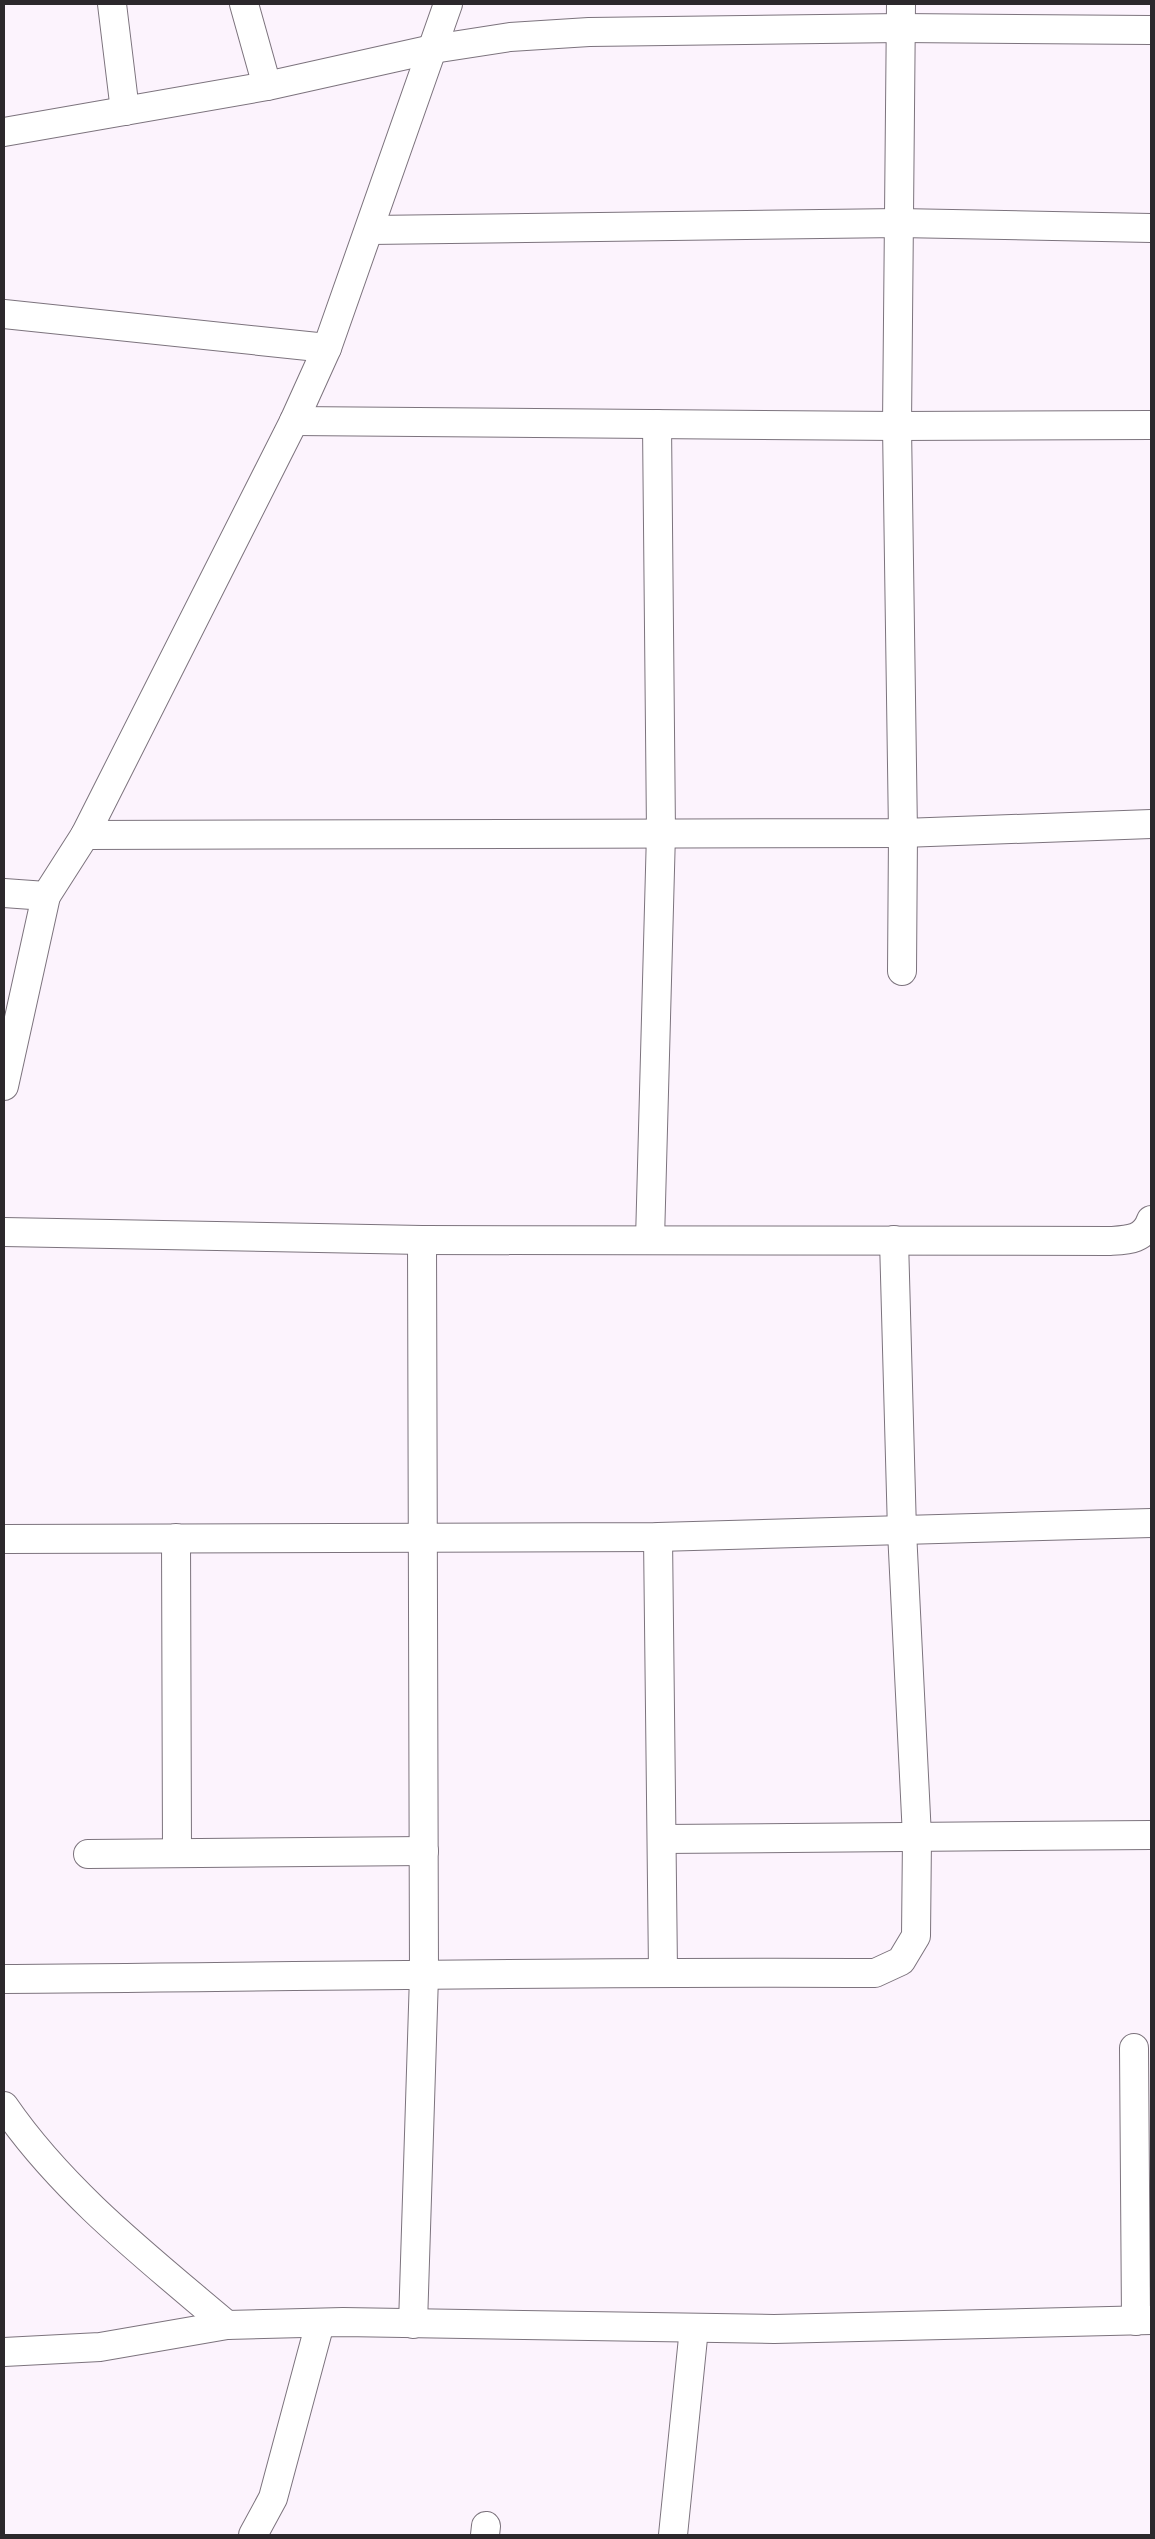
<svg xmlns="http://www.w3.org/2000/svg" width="1155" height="2539" viewBox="0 0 1155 2539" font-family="'Crimson Pro',serif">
<rect width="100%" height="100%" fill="#fcf3fd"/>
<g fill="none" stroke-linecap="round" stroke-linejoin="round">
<g stroke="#7c737d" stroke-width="30">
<g id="minor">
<path d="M112 4 125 111"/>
<path d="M244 4 267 86 433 49 510 37 589 32 901 28 1151 30"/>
<path d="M901 4 897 426 903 833 902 971"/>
<path d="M4 132 267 86"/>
<path d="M370 230 899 223 1151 228"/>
<path d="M4 314 327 348"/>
<path d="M294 421 897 426 1151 425"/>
<path d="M85 835 903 833 1151 824"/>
<path d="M4 893 46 896 85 835 294 421 327 348 448 4"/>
<path d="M4 1086 46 896"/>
<path d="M4 1232 422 1240 1110 1241C1128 1240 1144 1240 1151 1220"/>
<path d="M650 1240 661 833 657 424"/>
<path d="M658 1537 663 1971"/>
<path d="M176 1538 177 1853"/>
<path d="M4 1539 658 1537 1151 1523"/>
<path d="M662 1839 1151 1835"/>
<path d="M88 1854 424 1851"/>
<path d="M4 1979C294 1977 585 1971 875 1973L901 1961 916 1936 917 1837 902 1531 894 1240"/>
<path d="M1134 2048 1136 2321"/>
<path d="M4 2106C63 2192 148 2258 227 2325"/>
<path d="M413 2324 424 1976 422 1240"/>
<path d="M4 2352 100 2347 227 2325 343 2322 774 2329 1151 2320"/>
<path d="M253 2535 273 2498 320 2323"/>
<path d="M485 2535 486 2526"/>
<path d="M673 2535 694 2328"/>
</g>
</g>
<use href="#minor" stroke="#fff" stroke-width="28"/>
</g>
<rect width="1155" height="2539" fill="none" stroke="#2c282c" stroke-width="10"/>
</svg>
